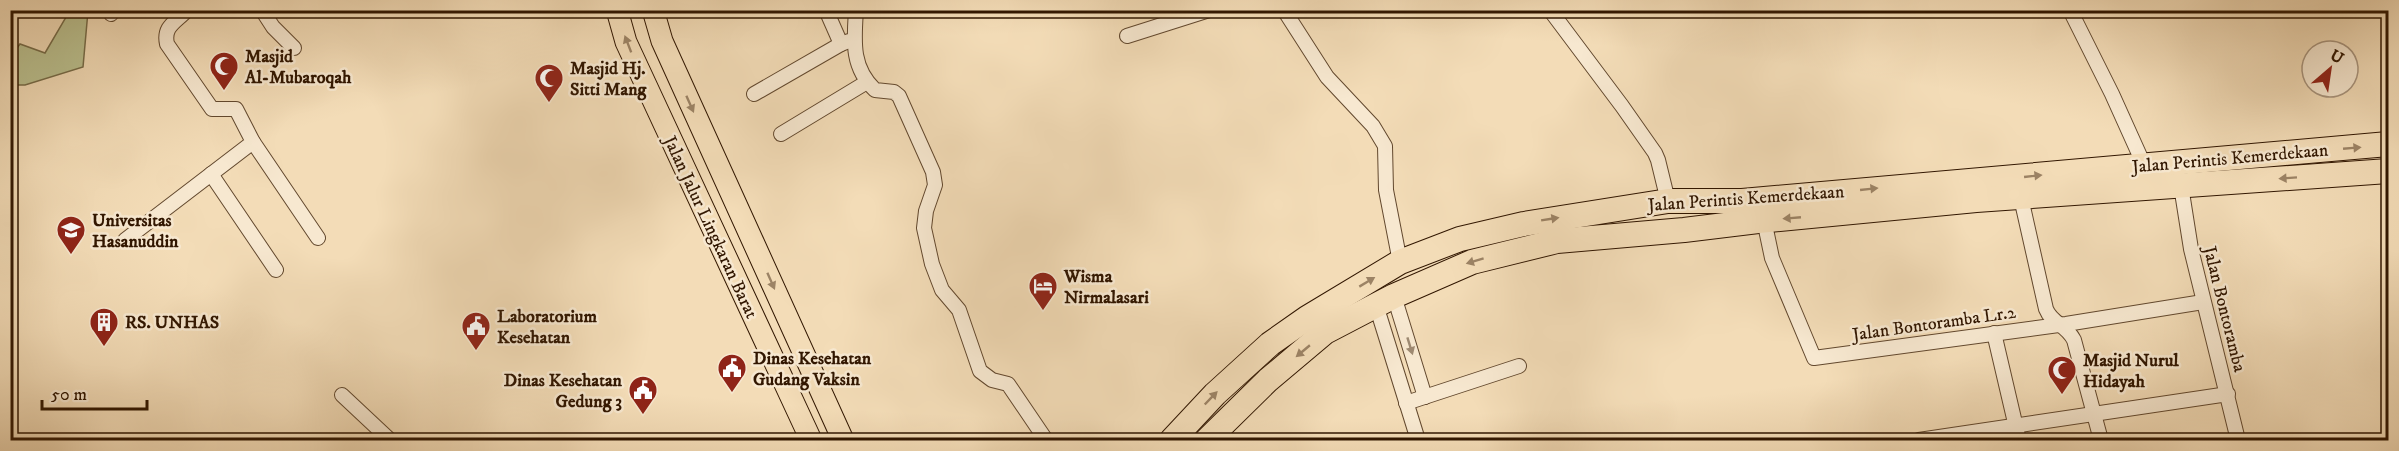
<svg xmlns="http://www.w3.org/2000/svg" width="2399" height="451" viewBox="0 0 2399 451" font-family="'IM FELL DW Pica',serif">
<rect width="100%" height="100%" fill="#f3dcb7"/>
<filter id="stains"><feTurbulence type="fractalNoise" baseFrequency=".00333" numOctaves="4"/><feColorMatrix values="0 0 0 0 .2 0 0 0 0 .09 0 0 0 0 .02 0 0 0 .5 -.17"/></filter>
<radialGradient id="worn" r=".72"><stop offset=".6" stop-color="#630" stop-opacity="0"/><stop offset="1" stop-color="#630" stop-opacity=".3"/></radialGradient>
<path fill="#bac08f" stroke="#766b48" stroke-width="1.5" d="M84 11H88L83 67 25 85H11V56L20 44 45 53 66 17Z"/>
<g fill="none" stroke-linecap="round" stroke-linejoin="round">
<g stroke="#62482e" stroke-width="16">
<g id="street">
<path d="M109 10 111 14"/>
<path d="M262 10 273 27 294 48"/>
<path d="M826 10 841 44 849 41"/>
<path d="M856 10C854 41 851 67 875 90L894 92 899 96 933 172 935 185 926 211 924 228 932 264 942 290 959 310 980 371 992 380 1008 384 1046 440"/>
<path d="M1284 10 1327 77 1373 126 1385 146 1386 190 1400 262"/>
<path d="M1550 10 1622 106 1655 153 1658 160 1668 201"/>
<path d="M2070 10 2112 94 2144 165"/>
<path d="M1127 36 1209 10"/>
<path d="M754 94 841 44"/>
<path d="M781 134 867 82"/>
<path d="M253 142 318 238"/>
<path d="M211 174 276 270"/>
<path d="M2181 186 2191 249 2238 440"/>
<path d="M2021 198 2046 309C2052 324 2066 324 2074 340L2101 440"/>
<path d="M1764 220 1772 258 1814 358 2066 324 2203 302"/>
<path d="M125 240 253 142 236 109H212L167 44C163 26 176 22 187 10"/>
<path d="M1394 296 1425 397"/>
<path d="M1376 305 1418 440"/>
<path d="M1994 333 2019 440"/>
<path d="M342 395 390 440"/>
<path d="M1406 403 1519 366"/>
<path d="M1919 440 2228 394"/>
</g>
</g>
<g stroke="#311600" stroke-width="23">
<g id="primary">
<path d="M617 10 626 42 811 440"/>
<path d="M653 10 662 41 843 440"/>
</g>
</g>
<g stroke="#311600" stroke-width="26">
<g id="highway">
<path d="M1172 440 1215 394 1270 344 1307 318 1400 262 1460 239 1524 224 1668 201H1742L2388 144"/>
<path d="M1207 440 1268 380 1325 332 1394 296 1472 262 1557 241 1684 230 1758 221 1976 200 2388 171"/>
</g>
</g>
<use href="#street" stroke="#f7e8d0" stroke-width="14"/>
<use href="#primary" stroke="#f3dcb7" stroke-width="21"/>
<use href="#highway" stroke="#f3dcb7" stroke-width="24"/>
</g>
<defs><path id="oneway-solid" d="M-6-.8H1V-3.2L6.5 0L1 3.2V.8H-6Z" transform="scale(1.5)"/></defs>
<g fill="#9c8365">
<use href="#oneway-solid" transform="translate(628 44) rotate(-111)"/>
<use href="#oneway-solid" transform="translate(690 104) rotate(66)"/>
<use href="#oneway-solid" transform="translate(2352 148) rotate(-5)"/>
<use href="#oneway-solid" transform="translate(2033 176) rotate(-6)"/>
<use href="#oneway-solid" transform="translate(2288 178) rotate(176)"/>
<use href="#oneway-solid" transform="translate(1869 189) rotate(-6)"/>
<use href="#oneway-solid" transform="translate(1792 218) rotate(175)"/>
<use href="#oneway-solid" transform="translate(1550 219) rotate(-9)"/>
<use href="#oneway-solid" transform="translate(1475 261) rotate(163)"/>
<use href="#oneway-solid" transform="translate(771 281) rotate(66)"/>
<use href="#oneway-solid" transform="translate(1367 282) rotate(-31)"/>
<use href="#oneway-solid" transform="translate(1303 351) rotate(140)"/>
<use href="#oneway-solid" transform="translate(1211 398) rotate(-46)"/>
</g>
<use fill="#9e8a72" href="#oneway-solid" transform="translate(1410 346) rotate(73)"/>
<defs>
<g id="mosque-pin" transform="scale(1.5)"><path d="M0 17L-7.5 6A9.5 9.5 0 1 1 7.5 6Z" fill="#8f2418" stroke="#f7e8d0"/><path d="M3.5-4.9A6 6 0 1 0 3.5 4.9A5 5 0 1 1 3.5-4.9Z" fill="#fff"/></g>
<g id="university-pin" transform="scale(1.5)"><path d="M0 17L-7.5 6A9.5 9.5 0 1 1 7.5 6Z" fill="#8f2418" stroke="#f7e8d0"/><path d="M0-5L7-2L0 1L-7-2ZM-4 1L0 2.5L4 1V4Q0 6-4 4Z" fill="#fff"/></g>
<g id="hotel-pin" transform="scale(1.5)"><path d="M0 17L-7.5 6A9.5 9.5 0 1 1 7.5 6Z" fill="#8f2418" stroke="#f7e8d0"/><path d="M-6-4.5h1.5V1H6V5H4.5V3h-9V5H-6ZM-4 0a1.8 1.8 0 1 1 3.6 0ZM.5 0V-2.5h3Q6-2.5 6 0Z" fill="#fff"/></g>
<g id="building-pin" transform="scale(1.5)"><path d="M0 17L-7.5 6A9.5 9.5 0 1 1 7.5 6Z" fill="#8f2418" stroke="#f7e8d0"/><path d="M-4-6H4V6H1V3H-1V6H-4ZM-2.5-4.3h1.7v1.8h-1.7ZM.8-4.3h1.7v1.8H.8ZM-2.5-1h1.7V.8h-1.7ZM.8-1h1.7V.8H.8Z" fill="#fff"/></g>
<g id="civic-pin" transform="scale(1.5)"><path d="M0 17L-7.5 6A9.5 9.5 0 1 1 7.5 6Z" fill="#8f2418" stroke="#f7e8d0"/><path d="M-.6-6.5H3V-4.5H.6V-3L4-1V1h2V6H-6V1h2V-1L-.6-3ZM-1.2 2.5V6h2.4V2.5Z" fill="#fff"/></g>
</defs>
<g fill-rule="evenodd">
<use href="#mosque-pin" x="224" y="66"/>
<use href="#mosque-pin" x="549" y="78"/>
<use href="#university-pin" x="71" y="230"/>
<use href="#hotel-pin" x="1043" y="286"/>
<use href="#building-pin" x="104" y="322"/>
<use href="#civic-pin" x="476" y="326"/>
<use href="#civic-pin" x="732" y="368"/>
<use href="#mosque-pin" x="2062" y="370"/>
<use href="#civic-pin" x="643" y="390"/>
</g>
<g text-anchor="middle" stroke-width="5" stroke-linejoin="round" paint-order="stroke">
<g font-size="18" font-weight="bold" fill="#311600" stroke="#f7e8d0" text-anchor="start">
<text x="245" y="62">Masjid<tspan x="245" dy="21">Al-Mubaroqah</tspan></text>
<text x="570" y="74">Masjid Hj.<tspan x="570" dy="21">Sitti Mang</tspan></text>
<text x="92" y="226">Universitas<tspan x="92" dy="21">Hasanuddin</tspan></text>
<text x="1064" y="282">Wisma<tspan x="1064" dy="21">Nirmalasari</tspan></text>
<text x="497" y="322">Laboratorium<tspan x="497" dy="21">Kesehatan</tspan></text>
<text x="125" y="328">RS. UNHAS</text>
<text x="753" y="364">Dinas Kesehatan<tspan x="753" dy="21">Gudang Vaksin</tspan></text>
<text x="2083" y="366">Masjid Nurul<tspan x="2083" dy="21">Hidayah</tspan></text>
<text x="622" y="386" text-anchor="end">Dinas Kesehatan<tspan x="622" dy="21">Gedung 3</tspan></text>
</g>
<g font-size="18" fill="#311600" stroke="#f7e8d0">
<text transform="translate(2230 158) rotate(-5)" y="6">Jalan Perintis Kemerdekaan</text>
<text transform="translate(1746 198) rotate(-4)" y="6">Jalan Perintis Kemerdekaan</text>
<text transform="translate(711 227) rotate(65)" y="6">Jalan Jalur Lingkaran Barat</text>
<text transform="translate(2225 309) rotate(76)" y="6">Jalan Bontoramba</text>
<text transform="translate(1934 323) rotate(-8)" y="6">Jalan Bontoramba Lr.2</text>
</g>
</g>
<rect width="2399" height="451" fill="none" stroke="#f3dcb7" stroke-width="36"/>
<rect x="12" y="12" width="2375" height="427" fill="none" stroke="#311600" stroke-width="3"/>
<rect x="18" y="18" width="2363" height="415" fill="none" stroke="#311600" stroke-width="1.5"/>
<g transform="translate(2330 69) rotate(29)"><circle r="28" fill="#f7e8d0" stroke="#a8947d" stroke-width="1.5"/>
<path d="M0-4.5L10 22L0 15L-10 22Z" fill="#8f2418"/>
<text y="-9" font-size="16" font-weight="bold" text-anchor="middle" fill="#311600">U</text>
</g>
<path d="M42 400v9h105v-9" fill="none" stroke="#311600" stroke-width="3"/>
<text x="51" y="400" font-size="18" fill="#311600" stroke="#f7e8d0" stroke-width="4.5" paint-order="stroke">50 m</text>
<rect width="100%" height="100%" filter="url(#stains)"/>
<rect width="100%" height="100%" fill="url(#worn)"/>
</svg>
